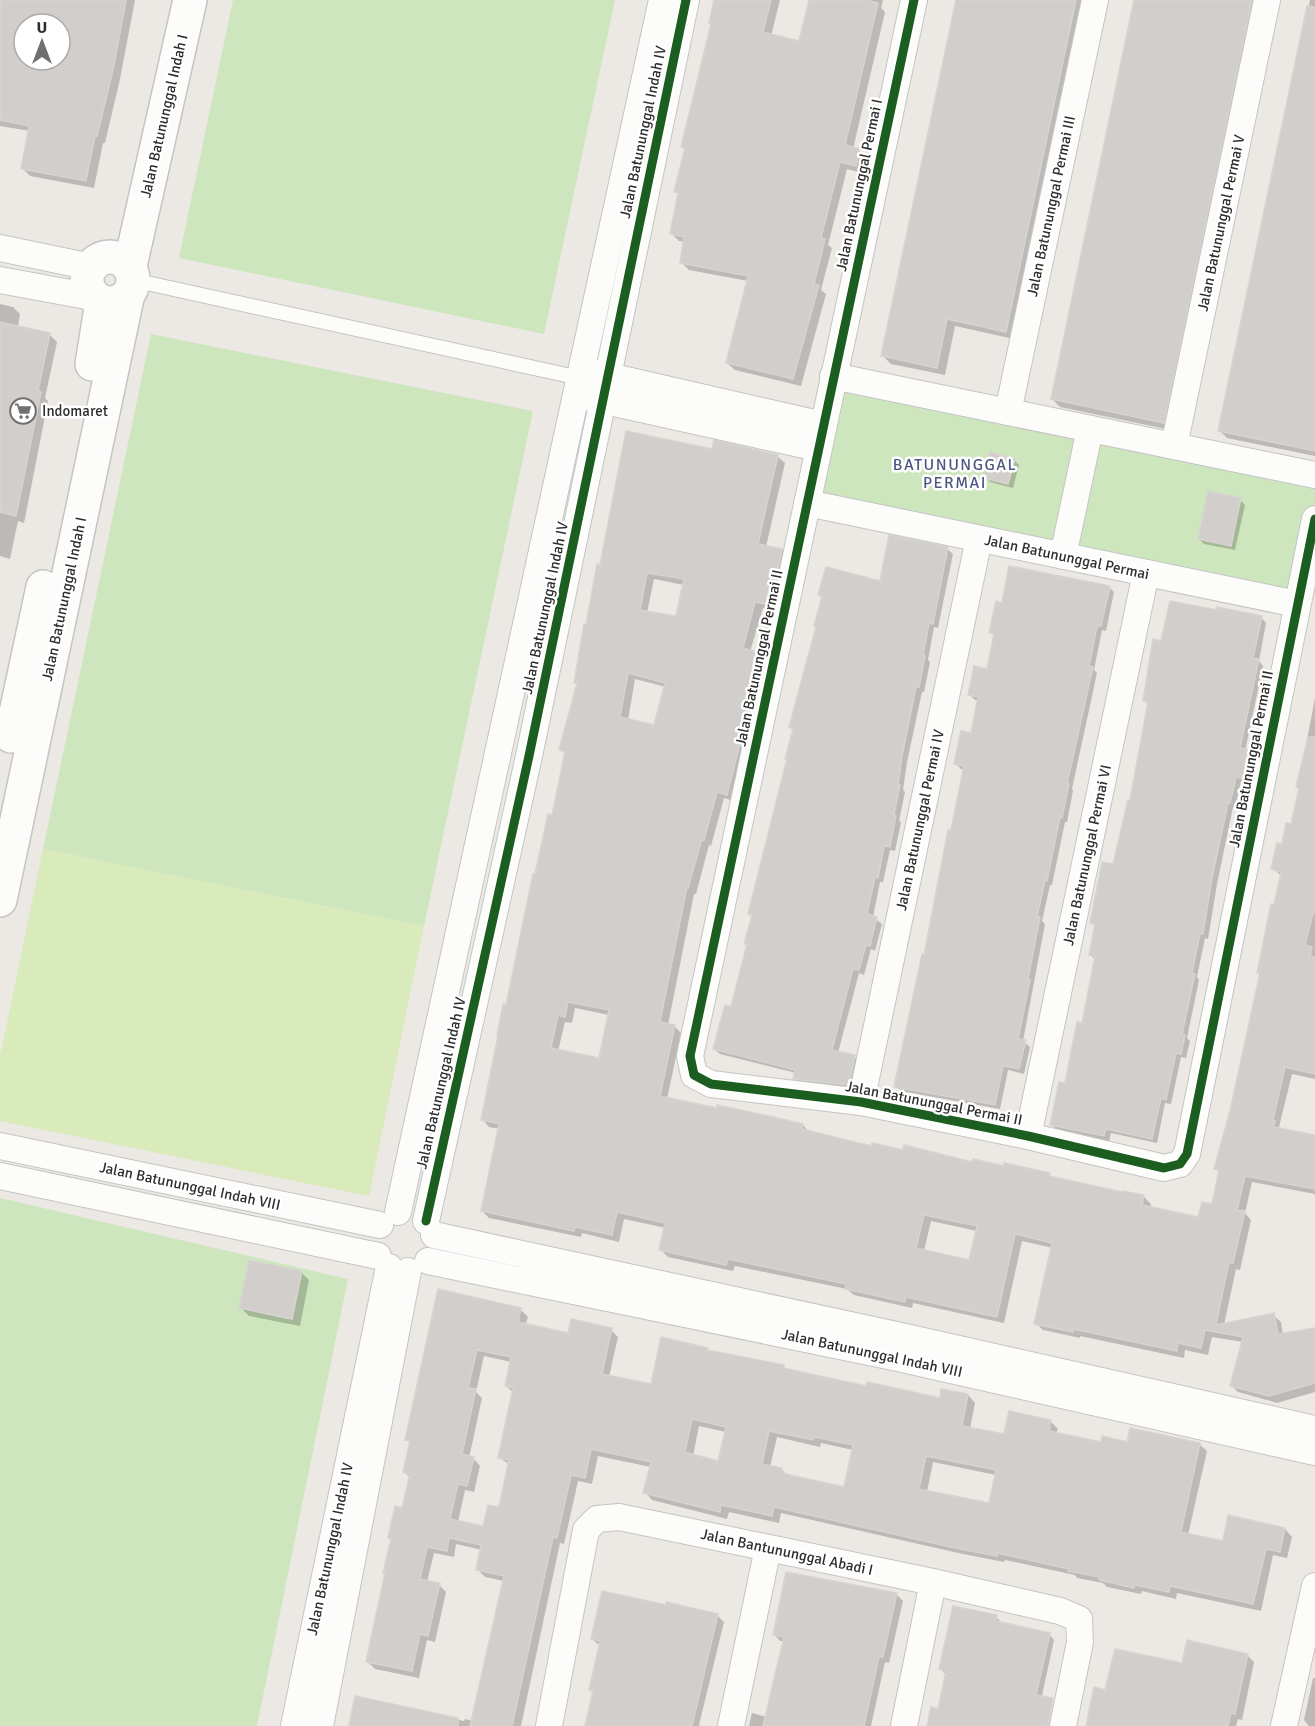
<svg xmlns="http://www.w3.org/2000/svg" width="1315" height="1726" viewBox="0 0 1315 1726" font-family="Signika,sans-serif">
<rect width="100%" height="100%" fill="#ece8e4"/>
<g fill="#cee6be">
<path d="M233 0H615L544 334 179 258Z"/>
<path d="M151 334 533 411 424 926 43 849Z"/>
<path d="M836 378 1315 481V530L1300 600 811 500Z"/>
<path d="M0 1198 348 1279 257 1726H0Z"/>
</g>
<path fill="#d9eabb" d="M43 849 424 926 369 1196 0 1121V1056Z"/>
<g fill="#0003" fill-rule="evenodd">
<path d="M0 0H135L120 79 105 143H103L94 188 30 176 22 168 30 131 0 126ZM24 24H60V60H24Z"/>
<path d="M716 0H780L771 36 800 42 810 0H883L881 8 885 12 853 149 859 150 867 158 863 173 847 169 828 245 832 248 821 290 826 294 801 386 735 370 727 363 748 281 689 270 681 262 684 242 679 241 672 234 680 195 676 191 686 150 682 147 713 25Z"/>
<path d="M958 0H1085L1014 339 955 326 945 375 891 364 883 356Z"/>
<path d="M1135 0H1264L1171 430 1060 407 1052 399Z"/>
<path d="M1310 0H1315V456L1227 438 1220 431Z"/>
<path d="M0 304 13 307 20 314 18 327 49 334 57 342 45 398 48 401 28 503 24 523 18 521 10 559 0 556Z"/>
<path d="M713 451 777 456 785 463 766 547 782 550 789 557 777 611 763 608 750 652 757 654 765 661 734 801 724 798 711 846 709 845 696 894H694L668 1025 674 1026 681 1033 667 1099 803 1125 809 1132 872 1147 1049 1174 1054 1179 1144 1197 1151 1204 1150 1208 1200 1219 1213 1206 1220 1173 1216 1169 1231 1111 1261 974 1259 972 1282 876 1273 869 1292 826 1301 789 1298 787 1315 698V1079L1292 1074 1279 1127 1282 1130 1315 1137V1194L1252 1182 1245 1213 1251 1220 1240 1270 1236 1269 1224 1325 1273 1315 1281 1322 1283 1335 1315 1329V1392L1277 1403 1238 1392 1231 1385 1243 1342 1212 1337 1208 1355 1185 1350 1184 1358 1080 1336V1338L1043 1330 1036 1323 1053 1248 1022 1241 1004 1323 913 1303 912 1308 854 1295 847 1289 735 1266 733 1271 668 1257 661 1250 666 1228 624 1219 619 1242 582 1233 581 1237 489 1218 482 1211 500 1129 489 1127 482 1119 536 876 553 817 566 755 561 750 578 685 575 682 602 566ZM654 579 684 585 677 618 647 613ZM635 679 666 687 655 727 628 720ZM575 1008 609 1015 600 1060 558 1051 565 1022 572 1023ZM931 1221 977 1231 970 1261 924 1251Z"/>
<path d="M1014 460 1019 465 1013 488 990 482 985 477Z"/>
<path d="M1240 500 1245 505 1235 550 1204 544 1199 539Z"/>
<path d="M947 549 953 554 938 628 934 627 928 660 930 662 924 692H922L907 762 903 790 905 792 899 821 901 822 895 851 890 850 883 882H880L873 917 882 924 875 951 871 949 864 975 859 973 838 1053 854 1057 860 1062 854 1090 800 1084 795 1078 796 1073 720 1054 714 1049 732 1008 748 946 746 943 753 917 750 914 794 731 790 727 818 628 823 597 820 594 881 583Z"/>
<path d="M1109 587 1114 592 1106 631 1102 630 1094 670 1097 673 1072 789 1073 791 1067 822H1065L1052 885H1050L1042 921 1045 924 1023 1041 1030 1047 1024 1074 1008 1070 1000 1109 901 1091 896 1086 965 770 961 769 956 764 972 735 979 701 975 700 970 695 988 671 995 637 991 632 1003 604Z"/>
<path d="M1261 617 1266 623 1259 661 1263 666 1245 751H1250L1255 757 1250 783 1241 781 1235 808 1233 807 1217 884 1208 939 1205 938 1197 977 1199 980 1187 1038 1190 1041 1186 1058 1181 1057 1171 1104 1165 1103 1157 1143 1111 1133 1109 1141 1057 1130 1052 1125 1066 1085 1084 1025 1095 960 1091 955 1096 927 1091 922 1114 866 1131 802 1149 705 1145 700 1162 643Z"/>
<path d="M301 1272 309 1280 300 1326 249 1316 241 1308Z"/>
<path d="M440 1291 520 1309 528 1317 525 1326 570 1335 611 1330 618 1337 609 1377 652 1386 707 1349 710 1352 783 1366 787 1370 867 1387 941 1399 968 1395 975 1403 970 1429 1005 1436 1050 1421 1058 1429 1056 1434 1102 1444H1199L1207 1451 1188 1535 1224 1543 1285 1529 1292 1537 1287 1558 1273 1555 1261 1611 1177 1593 1176 1599 1142 1591 1141 1594 1107 1587 1103 1583 1077 1578 1075 1575 1005 1560 1004 1562 963 1554 781 1513 779 1523 729 1512 727 1519 652 1500 645 1492 651 1467 598 1456 592 1484 578 1481 564 1544 560 1543 521 1726H350L356 1698 464 1721 465 1719 473 1721 504 1581 485 1577 477 1569 482 1550 456 1544 454 1557 434 1553 427 1582 439 1585 446 1592 435 1642 427 1640 419 1678 375 1669 367 1661 392 1540 389 1538 403 1510 410 1478 404 1471 411 1443 407 1439ZM484 1356 511 1362 506 1386 514 1393 500 1458 510 1465 500 1509 484 1527 458 1522 465 1490 474 1492 480 1466 473 1458H469L482 1398 476 1392ZM699 1426 726 1432 720 1463 693 1456ZM777 1437 820 1447 821 1443 853 1450 845 1488 788 1476 781 1469 770 1467ZM933 1462 996 1475 990 1505 927 1492Z"/>
<path d="M787 1574 897 1595 903 1601 889 1663 885 1662 871 1726H749L752 1713 767 1717 784 1641H780L774 1634Z"/>
<path d="M717 1615 724 1622 699 1725 701 1726H588L594 1693 590 1690 600 1646 592 1639Z"/>
<path d="M996 1617 1001 1622V1624L1049 1634 1054 1640 1038 1714 1032 1726H928L939 1711 946 1675 941 1669Z"/>
<path d="M1247 1655 1254 1662 1242 1720 1238 1719 1236 1726H1093L1107 1691 1183 1665Z"/>
<path d="M1313 1678H1315V1726H1309L1304 1720Z"/>
</g>
<g fill="#d1cecb" stroke="#d7d4d0" stroke-width="1.5" fill-rule="evenodd">
<path d="M0 0H126L113 70 97 136H95L86 181 21 169 29 126 0 120ZM24 24H60V60H24Z"/>
<path d="M714 0H771L763 32 799 41 809 0H866L878 3 845 145 860 149 856 166 840 162 821 238 825 239 814 284 819 285 793 379 726 363 748 276 680 263 684 237 670 234 678 193 674 192 685 148 681 147 711 24 709 23Z"/>
<path d="M956 0H1076L1006 332 947 319 937 368 881 356Z"/>
<path d="M1134 0H1252L1164 423 1051 399Z"/>
<path d="M1307 6 1315 7V451L1218 431Z"/>
<path d="M0 322 50 333 38 391 41 392 16 516 0 512Z"/>
<path d="M626 431 712 449 714 440 778 455 758 544 782 549 770 605 755 602 743 648 758 652 743 706 749 708 727 795 717 792 704 840 702 839 688 888 687 887 660 1022 675 1025 660 1096 717 1108V1105L769 1116 803 1124 802 1129 871 1146 872 1143 903 1150 904 1145 972 1162 973 1159 1004 1166V1163L1050 1173 1049 1176 1122 1192 1123 1191 1144 1195 1142 1205 1198 1217 1202 1202 1212 1204 1219 1170 1214 1169 1230 1111 1260 973H1257L1271 904 1274 905 1281 872 1271 869 1277 843 1282 844 1286 823 1291 824 1299 788 1296 787 1308 737H1315V913H1313L1305 945 1312 947 1310 956 1315 957V1074L1285 1067 1273 1120 1275 1121 1274 1127 1315 1135V1189L1245 1176 1237 1210 1245 1211 1233 1263 1229 1262 1216 1325 1274 1313 1278 1334 1315 1328V1383L1269 1396 1230 1386 1243 1337 1205 1330 1201 1348 1178 1343 1177 1351 1073 1329V1332L1034 1324 1052 1243 1015 1234 997 1317 906 1297 905 1302 845 1289 846 1284 728 1259 726 1265 659 1250 665 1223 617 1212 612 1235 575 1227 574 1231 481 1211 499 1124 481 1120 498 1036H497L503 1004 506 1005 533 874H535L548 814 552 815 565 752 559 750 577 683H574L584 624 586 625 597 564 600 565ZM647 573 684 579 676 616 640 610ZM628 673 665 683 654 725 620 717ZM568 1002 609 1010 599 1058 551 1048 558 1015 565 1017ZM924 1215 977 1226 969 1260 916 1248Z"/>
<path d="M990 452 1015 459 1008 484 983 478Z"/>
<path d="M1208 491 1241 498 1231 546 1198 539Z"/>
<path d="M889 535 948 547 933 624 929 623 923 655 925 656 919 687H916L902 756 898 785H900L894 815 896 816 890 847 884 846 878 878 875 877 867 914 877 917 870 946 866 945 859 970 853 969 832 1050 855 1055 849 1085 793 1079 795 1070 713 1049 725 1005 731 1007 747 944H744L752 915 748 914 787 759H785L793 729 789 727 816 627 814 626 822 596 818 595 826 567 880 581Z"/>
<path d="M1009 566 1110 586 1101 626H1097L1089 666 1093 667 1067 784H1069L1062 818 1060 817 1047 881 1045 880 1037 917H1040L1028 979 1030 980 1018 1039 1026 1040 1019 1069 1003 1066 995 1105 894 1087 922 954 924 955 948 830H951L964 766 954 764 961 731 971 733 978 697 968 695 974 666 987 669 994 634 989 633 996 601 1002 603Z"/>
<path d="M1170 601 1217 610V607L1262 616 1253 658 1259 659 1240 748 1251 750 1245 779 1236 777 1230 803H1228L1212 878 1203 934H1200L1192 973 1195 974 1182 1034 1185 1035 1181 1054 1176 1053 1166 1100 1161 1098 1152 1139 1106 1129 1104 1136 1050 1125 1059 1082 1065 1083 1077 1022 1082 1023 1095 956 1089 955 1095 924 1090 923 1102 862 1113 864 1128 800H1130L1148 702 1143 701 1153 639 1161 641Z"/>
<path d="M249 1260 302 1271 292 1319 239 1308Z"/>
<path d="M438 1289 521 1308 518 1322 568 1333 571 1319 612 1328 602 1374 651 1384 661 1337 708 1348 707 1350 784 1365 783 1368 866 1386 867 1382 940 1398 941 1389 968 1394 962 1426 1004 1434 1009 1411 1051 1420 1049 1431 1101 1442 1102 1436 1127 1442 1130 1428 1200 1443 1181 1532 1223 1541 1228 1515 1285 1528 1280 1552 1266 1549 1253 1604 1170 1586 1169 1592 1135 1585 1134 1588 1099 1580V1577L1068 1571 1069 1569 997 1553V1556L955 1548 774 1507 772 1516 721 1505 720 1512 643 1493 651 1462 591 1449 585 1478 571 1475 557 1538 553 1537 512 1726H470L504 1576 476 1570 481 1545 449 1538 447 1551 427 1547 420 1579 440 1583 428 1636 420 1634 412 1671 366 1662 385 1573H383L391 1539 388 1538 395 1506 402 1508 410 1474 403 1472 410 1441 405 1440ZM477 1350 511 1357 505 1386 513 1388 498 1458 509 1460 499 1507 488 1505 483 1526 450 1519 458 1484 467 1486 474 1457 462 1454 476 1389 468 1388ZM692 1419 726 1427 718 1461 685 1452ZM769 1431 813 1440 814 1437 853 1445 844 1487 781 1473 782 1468 762 1464ZM926 1456 996 1470 989 1503 919 1489Z"/>
<path d="M786 1572 897 1593 883 1657H879L864 1726H763L784 1637 773 1635Z"/>
<path d="M602 1591 666 1605V1602L718 1614 692 1726H585L593 1691 589 1690 600 1641 591 1639Z"/>
<path d="M953 1606 997 1615 996 1621 1050 1633 1036 1695 1053 1698 1048 1726H927L931 1707 938 1709 946 1671 939 1669Z"/>
<path d="M1187 1640 1248 1654 1235 1714 1231 1713 1228 1726H1086L1094 1687 1105 1690 1115 1649 1182 1663Z"/>
<path d="M355 1696 458 1718V1726H349Z"/>
</g>
<g fill="none" stroke-linecap="round" stroke-linejoin="round">
<g stroke="#c5c4c5" stroke-width="16">
<path id="lane" d="M133 280 580 378"/>
</g>
<g stroke="#c5c4c5" stroke-width="28">
<g id="street">
<path d="M914 0 690 1056 694 1075 711 1084 861 1102 1028 1136 1164 1168 1180 1164 1187 1154 1315 519"/>
<path d="M0 248 91 267"/>
<path d="M0 280 92 297"/>
<path d="M591 372 823 425"/>
<path d="M833 376 1315 475"/>
<path d="M587 397 818 448"/>
<path d="M1008 412 1095 0"/>
<path d="M1174 446 1267 0"/>
<path d="M807 503 1297 604"/>
<path d="M1063 556 1090 429"/>
<path d="M861 1102 979 539"/>
<path d="M1028 1136 1146 573"/>
<path d="M0 1146 380 1225"/>
<path d="M0 1176 378 1256"/>
<path d="M398 1212 662 0"/>
<path d="M426 1221 529 756 686 0"/>
<path d="M434 1235 901 1336 1315 1429"/>
<path d="M428 1261 898 1358 1315 1452"/>
<path d="M294 1726 389 1267"/>
<path d="M320 1726 408 1271"/>
<path d="M549 1726 586 1530 597 1519 619 1517 933 1582 1060 1611 1079 1619 1080 1642 1063 1726"/>
<path d="M731 1726 768 1548"/>
<path d="M904 1726 933 1582"/>
<path d="M1284 1726 1315 1586"/>
</g>
</g>
<g stroke="#c5c4c5" stroke-width="36">
<g id="secondary">
<circle cx="110" cy="280" r="23"/>
<path d="M130 266 190 0"/>
<path d="M92 364 102 302"/>
<path d="M11 736 43 587"/>
<path d="M0 900 127 298"/>
</g>
</g>
<use href="#lane" stroke="#fcfcfb" stroke-width="14"/>
<use href="#street" stroke="#fcfcfb" stroke-width="26"/>
<use href="#secondary" stroke="#fcfcfb" stroke-width="33"/>
<g stroke="#fff" stroke-width="13">
<g id="cycleway">
<path d="M914 0 690 1056 694 1075 711 1084 861 1102 1028 1136 1164 1168 1180 1164 1187 1154 1315 519"/>
<path d="M426 1221 529 756 686 0"/>
</g>
</g>
<use href="#cycleway" stroke="#1b5e20" stroke-width="9"/>
</g>
<defs>
<g id="supermarket-ring" transform="scale(1.35)"><circle r="9.5" fill="#fff" stroke="#706f6e" stroke-width="1.5"/><path d="M-6-5.5h2.5l.6 2H6L4.5 2H-2.5L-4.4-4H-6ZM-1.5 3.2a1.3 1.3 0 1 0 .1 0ZM3 3.2a1.3 1.3 0 1 0 .1 0Z" fill="#706f6e"/></g>
</defs>
<g fill-rule="evenodd">
<use href="#supermarket-ring" x="23" y="411"/>
</g>
<g text-anchor="middle" stroke-width="5" stroke-linejoin="round" paint-order="stroke">
<g font-size="15" fill="#2e2e2e" stroke="#fff">
<text transform="translate(164 116) rotate(-77)" y="5">Jalan Batununggal Indah I</text>
<text transform="translate(643 132) rotate(-78)" y="5">Jalan Batununggal Indah IV</text>
<text transform="translate(859 185) rotate(-78)" y="5">Jalan Batununggal Permai I</text>
<text transform="translate(1051 206) rotate(-78)" y="5">Jalan Batununggal Permai III</text>
<text transform="translate(1221 223) rotate(-78)" y="5">Jalan Batununggal Permai V</text>
<text transform="translate(1067 557) rotate(12)" y="5">Jalan Batununggal Permai</text>
<text transform="translate(64 599) rotate(-78)" y="5">Jalan Batununggal Indah I</text>
<text transform="translate(545 608) rotate(-78)" y="5">Jalan Batununggal Indah IV</text>
<text transform="translate(759 658) rotate(-78)" y="5">Jalan Batununggal Permai II</text>
<text transform="translate(1251 759) rotate(-79)" y="5">Jalan Batununggal Permai II</text>
<text transform="translate(920 820) rotate(-78)" y="5">Jalan Batununggal Permai IV</text>
<text transform="translate(1087 855) rotate(-78)" y="5">Jalan Batununggal Permai VI</text>
<text transform="translate(441 1083) rotate(-77)" y="5">Jalan Batununggal Indah IV</text>
<text transform="translate(934 1103) rotate(11)" y="5">Jalan Batununggal Permai II</text>
<text transform="translate(190 1186) rotate(12)" y="5">Jalan Batununggal Indah VIII</text>
<text transform="translate(872 1353) rotate(12)" y="5">Jalan Batununggal Indah VIII</text>
<text transform="translate(330 1549) rotate(-78)" y="5">Jalan Batununggal Indah IV</text>
<text transform="translate(787 1552) rotate(12)" y="5">Jalan Bantununggal Abadi I</text>
</g>
<g font-size="15" fill="#2e2e2e" stroke="#fff" text-anchor="start">
<text x="42" y="416">Indomaret</text>
</g>
<g font-size="16" letter-spacing="1.5" fill="#4d5680" stroke="#fff">
<text x="955" y="470">BATUNUNGGAL<tspan x="955" dy="18">PERMAI</tspan></text>
</g>
</g>
<g transform="translate(42 42)"><circle r="28" fill="#ffffff" stroke="#ababab" stroke-width="1.5"/>
<path d="M0-4.5L10 22L0 15L-10 22Z" fill="#706f6e"/>
<text y="-9" font-size="16" font-weight="bold" text-anchor="middle" fill="#2e2e2e">U</text>
</g>
</svg>
